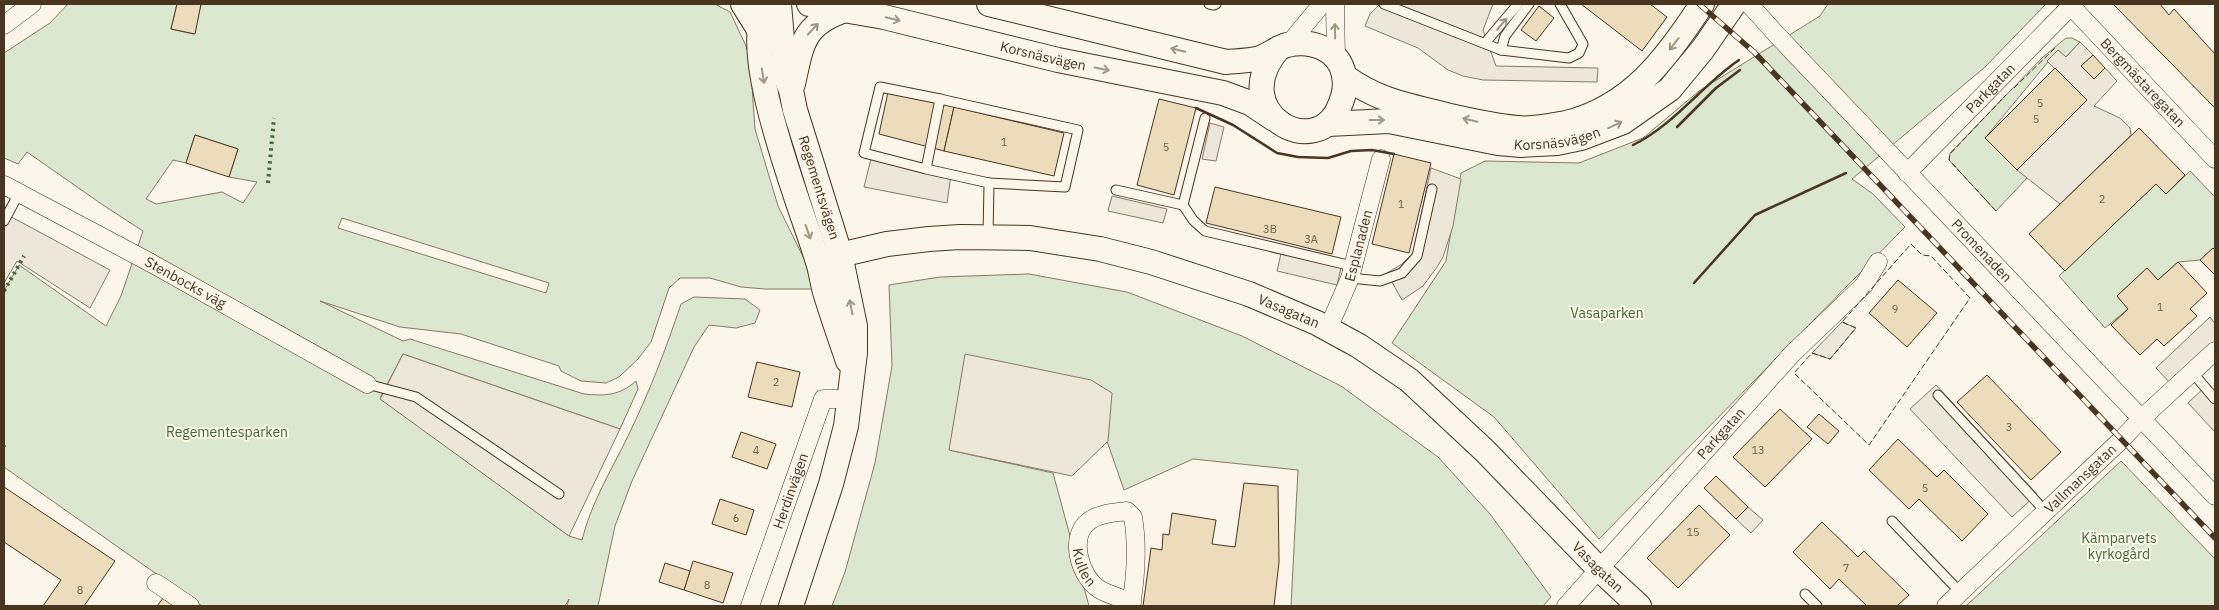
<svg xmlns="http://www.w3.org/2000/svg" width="2219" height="610" viewBox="0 0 2219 610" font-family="'IBM Plex Sans',sans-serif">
<rect width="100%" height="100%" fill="#fbf6e9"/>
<g fill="#dce7d0" stroke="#887966" fill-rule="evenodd">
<path d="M68 4H177L171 29 194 34 201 5 198 4H715L730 12 746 46 750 58 755 129 778 206 818 287 813 289H765L741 287 710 278H680L669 288 651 342 638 359 619 377 606 383 581 381 561 371 559 366 461 334 400 327 320 301 403 341 410 339 584 394C605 396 619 396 636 381L638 389 620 429 403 354 380 398 569 536 582 540C591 503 611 471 628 436 649 393 666 349 681 304L694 297 745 299 760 310 755 323 736 328 709 325 694 347 632 481 615 526 598 606H567L569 599 565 606H202L4 467V448L6 446 4 445V291L19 265 106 326 121 296 143 231 103 205 27 152 18 164 4 158V53L50 23ZM195 135 238 149 229 177 257 182 243 203 222 192 156 204 146 199 173 160 186 163ZM342 218 549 283 546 293 338 228Z"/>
<path d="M1828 4H2046L1985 67 1852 179 1873 194 1905 227 1599 539 1494 417 1392 343 1446 261 1461 173 1485 161 1579 163 1643 138 1699 91 1820 16Z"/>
<path d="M2066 38H2072L2080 42 2066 57 2058 50 1985 138 2027 178 1996 211 1949 160 1950 153 2043 57Z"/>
<path d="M2190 171 2215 197V250L2213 248 2200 260 2178 262 2158 280 2147 268 2117 296 2128 309 2105 328 2059 276 2156 184 2166 194Z"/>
<path d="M1029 274 1127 292 1242 336 1341 386 1438 457 1490 514 1551 597 1543 606H1291L1298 470 1193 459 1124 490 1101 424 949 450 1053 473 1089 606H832L845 572 875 463 892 366 889 285 940 277Z"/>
<path d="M2121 461 2215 559V606H1966Z"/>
</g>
<g fill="#ede7d9" stroke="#887966">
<path d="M1380 4H1493L1483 30 1496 66 1598 68 1597 82 1483 80 1463 76 1448 70 1418 48 1365 26 1370 14Z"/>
<path d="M2080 42 2093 55 2082 66 2094 79 2105 68 2117 81 2094 106 2120 118 2130 128 2131 135 2060 204 2017 170 2087 100 2047 61 2058 50 2066 57Z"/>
<path d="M1210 123 1224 127 1216 161 1202 159Z"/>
<path d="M872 155 951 175 947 203 864 187Z"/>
<path d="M1431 168 1461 179 1453 226 1443 257 1437 267 1423 286 1402 300 1387 273 1402 264 1413 253Z"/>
<path d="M1112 196 1167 209 1163 223 1108 211Z"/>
<path d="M4 213 110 270 90 308 17 261 4 283Z"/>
<path d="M1283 245 1343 259 1337 285 1277 271Z"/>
<path d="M2210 317 2215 324V343L2171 384 2156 368Z"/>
<path d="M1842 322 1856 328 1830 359 1812 353Z"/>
<path d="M403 354 620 429 569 536 380 399Z"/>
<path d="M965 354 1091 380 1112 393 1108 441 1072 476 949 450Z"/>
<path d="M1936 385 2037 494 2012 517 1910 409Z"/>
<path d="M2207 385 2215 394V432L2188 403Z"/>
<path d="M1748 507 1763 520 1751 533 1736 519Z"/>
</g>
<g fill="#ecdcbc" stroke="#4a3520">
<path d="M177 4H201L195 34 171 29Z"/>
<path d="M1581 4H1650L1667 17 1642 51Z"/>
<path d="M2113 4H2160L2169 15 2174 9 2215 54V108Z"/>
<path d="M1539 6 1554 18 1536 41 1521 30Z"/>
<path d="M2093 55 2105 68 2094 79 2081 66Z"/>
<path d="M2055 68 2087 100 2017 170 1985 138Z"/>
<path d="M888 92 954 107 944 151 879 134Z"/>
<path d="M1159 99 1196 108 1174 195 1137 185Z"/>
<path d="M954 107 1064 133 1054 176 944 151Z"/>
<path d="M2139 128 2185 175 2166 194 2156 184 2065 271 2029 234Z"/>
<path d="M195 135 238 149 229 177 186 163Z"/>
<path d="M1394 154 1431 163 1409 253 1372 244Z"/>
<path d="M1215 187 1341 217 1332 254 1206 223Z"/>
<path d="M2213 248 2215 250V275L2200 260Z"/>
<path d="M2178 262 2207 293 2190 309 2197 316 2164 346 2157 339 2140 355 2111 325 2128 309 2117 296 2147 268 2158 280Z"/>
<path d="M1898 280 1937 313 1907 347 1869 313Z"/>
<path d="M757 362 800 372 792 407 748 397Z"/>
<path d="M1987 375 2061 452 2031 480 1957 402Z"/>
<path d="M1780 409 1812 439 1765 487 1733 457Z"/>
<path d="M1819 414 1839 431 1828 444 1807 427Z"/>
<path d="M741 432 776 444 767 469 732 457Z"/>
<path d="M1898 439 1937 477 1944 470 1988 514 1962 541 1919 499 1909 509 1869 470Z"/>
<path d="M1716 476 1748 507 1736 519 1704 488Z"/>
<path d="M1244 483 1278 486 1279 562 1274 606H1143L1151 548 1162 550 1163 534 1169 535 1172 513 1216 520 1212 544 1235 547Z"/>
<path d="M4 487 115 561 84 606H43L61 580 4 542Z"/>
<path d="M720 499 754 510 746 535 712 524Z"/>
<path d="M1699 505 1730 535 1678 588 1647 558Z"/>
<path d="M1822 522 1858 557 1864 551 1909 595 1897 606H1867L1839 579 1830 589 1793 552Z"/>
<path d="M693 561 733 573 723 603 684 590Z"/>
<path d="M665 563 690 571 684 590 659 582Z"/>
<path d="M163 598 174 606H157Z"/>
</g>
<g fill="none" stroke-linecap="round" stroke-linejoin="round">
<g stroke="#4a3520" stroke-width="11">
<g id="lane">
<path d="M1209 4 1214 5 1216 4"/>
<path d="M1384 4 1501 50 1569 58 1579 53 1583 44 1560 4"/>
<path d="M1485 43 1518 4"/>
<path d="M1501 50 1505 36 1529 4"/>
<path d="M940 99 1078 130 1065 187 989 183"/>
<path d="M1205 118 1183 205 1193 220 1205 231 1352 266"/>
<path d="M926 169 864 153 880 87 940 99 926 169 989 183 988 237"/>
<path d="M1116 190 1183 205"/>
<path d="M4 221 19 193"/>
<path d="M1350 278 1380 281 1402 273 1417 256 1432 189"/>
<path d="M2192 372 2215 399"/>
<path d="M367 384 416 397 559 494"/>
<path d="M1938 395 2046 512"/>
<path d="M1892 521 1960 592"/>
<path d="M1805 594 1817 606"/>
</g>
</g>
<g stroke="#4a3520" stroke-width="19">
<g id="street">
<path d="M1335 4 1336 59"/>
<path id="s1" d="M1749 4 1776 34 2215 496"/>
<path id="s2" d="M2071 6 2215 159"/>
<path d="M4 25 32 4"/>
<path d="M1288 45 1322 4"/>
<path id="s3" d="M1907 173 2073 4"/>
<path id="s4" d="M4 185 151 263 367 384"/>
<path id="s5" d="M1328 329 1350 278 1381 159"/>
<path d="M156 583 190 606"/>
<path id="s6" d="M750 606 823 399H849"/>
<path id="s7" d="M1131 606C1136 576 1138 547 1133 517L1127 511C1114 513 1100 513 1089 521 1068 537 1080 577 1099 589 1108 595 1122 598 1132 602"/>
<path id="s8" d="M1566 606 1792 354 1864 285 1878 262"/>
<path id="s9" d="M1946 606 2121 440 2141 419 2215 351"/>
</g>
</g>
<g stroke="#4a3520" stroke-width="26">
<g id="secondary">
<path d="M743 4 758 28"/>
<path d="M771 4C731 36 804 214 817 259 821 270 822 281 825 292 832 315 840 338 848 361"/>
<path id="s10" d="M779 4 785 75 791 90 795 110 840 254 855 326V353L846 426 831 484 791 606"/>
<path id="s11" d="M809 4 884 17 1058 60 1223 93 1250 103 1274 119"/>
<path d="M989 4 1226 62C1237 61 1249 61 1260 58 1269 55 1277 48 1287 45 1311 39 1339 49 1344 75 1346 85 1344 96 1340 105 1318 165 1223 112 1279 48"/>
<path d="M1344 76C1380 102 1408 105 1450 116 1472 121 1494 126 1517 128 1533 130 1550 126 1566 123 1631 107 1667 58 1702 4"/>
<path d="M793 84C802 44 802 25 845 10"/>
<path id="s12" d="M1328 124 1389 121 1498 143 1521 145 1557 143 1581 138 1623 122 1670 89 1703 49 1734 4"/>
<path id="s13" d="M818 260 887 244 929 239 960 237 1030 238 1100 249 1151 262 1249 294 1317 323 1359 346 1409 380 1485 451 1599 569 1639 606"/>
</g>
</g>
<use href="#lane" stroke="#fbf6e9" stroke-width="9"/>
<use href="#street" stroke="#fbf6e9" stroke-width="18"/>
<use href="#secondary" stroke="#fbf6e9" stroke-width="24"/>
<g stroke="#4a3520" stroke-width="5.5">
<path id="rail" d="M1699 4 1754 52 2215 538"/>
</g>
<use href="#rail" stroke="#fbf6e9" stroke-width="4" stroke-dasharray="11" stroke-linecap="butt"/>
<g stroke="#436837" stroke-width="4" stroke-dasharray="2.5 4" stroke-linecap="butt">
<path d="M268 183 274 118"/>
<path d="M4 291 24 256"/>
</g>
<g stroke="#4a3520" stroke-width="1" stroke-dasharray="6 2.5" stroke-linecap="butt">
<path d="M2014 88 2056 47"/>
<path d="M1996 211 1949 160 1950 154 2006 95"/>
<path d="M1911 244 1922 255 1931 256 1970 298 1869 445 1794 373 1812 353 1830 359 1856 328 1842 322Z"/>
</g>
<g stroke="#4a3520" stroke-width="2.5">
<path d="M1196 108 1233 125 1277 153 1298 157 1328 158 1351 151 1372 150 1394 154"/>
<path d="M1677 127 1716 88 1740 70"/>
<path d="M1633 145C1674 125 1701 86 1739 60"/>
<path d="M1694 283 1755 215 1846 173"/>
</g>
</g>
<defs><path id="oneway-shaft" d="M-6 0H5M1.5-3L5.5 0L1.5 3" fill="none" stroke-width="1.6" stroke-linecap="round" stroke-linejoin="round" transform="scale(1.25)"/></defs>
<g stroke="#a29684">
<use href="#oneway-shaft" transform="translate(893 19) rotate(14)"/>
<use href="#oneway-shaft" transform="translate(1502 24) rotate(-50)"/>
<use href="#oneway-shaft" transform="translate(813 29) rotate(-47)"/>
<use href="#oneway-shaft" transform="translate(1335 31) rotate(-91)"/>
<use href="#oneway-shaft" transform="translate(1674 44) rotate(128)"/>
<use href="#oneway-shaft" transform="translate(1178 50) rotate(-166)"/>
<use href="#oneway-shaft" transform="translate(1102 69) rotate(11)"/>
<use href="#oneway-shaft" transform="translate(763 76) rotate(81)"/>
<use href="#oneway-shaft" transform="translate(1377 120)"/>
<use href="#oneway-shaft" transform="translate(1470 120) rotate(-167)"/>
<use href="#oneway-shaft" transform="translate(1615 125) rotate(-25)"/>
<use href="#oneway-shaft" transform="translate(808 232) rotate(71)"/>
<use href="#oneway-shaft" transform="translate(851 307) rotate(-101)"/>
</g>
<g text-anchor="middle" stroke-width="4" stroke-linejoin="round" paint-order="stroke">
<g font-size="11" fill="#725f47">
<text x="2040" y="107">5</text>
<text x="2036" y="123">5</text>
<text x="1004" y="146">1</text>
<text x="1166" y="151">5</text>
<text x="2102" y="203">2</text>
<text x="1401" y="208">1</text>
<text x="1270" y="233">3B</text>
<text x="1311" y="243">3A</text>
<text x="2160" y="311">1</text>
<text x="1895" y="313">9</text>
<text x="776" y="386">2</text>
<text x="2009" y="431">3</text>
<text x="756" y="454">4</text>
<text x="1758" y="454">13</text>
<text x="1925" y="492">5</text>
<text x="736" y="522">6</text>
<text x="1693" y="536">15</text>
<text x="1846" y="572">7</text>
<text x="707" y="589">8</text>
<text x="80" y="594">8</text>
</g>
<g font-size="14" fill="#4a3520" stroke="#fbf6e9">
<text dy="5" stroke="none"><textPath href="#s11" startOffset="240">Korsnäsvägen</textPath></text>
<text dy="5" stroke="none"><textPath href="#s2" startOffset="105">Bergmästaregatan</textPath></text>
<text dy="5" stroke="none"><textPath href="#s3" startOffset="119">Parkgatan</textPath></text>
<text dy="5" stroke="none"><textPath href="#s12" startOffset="232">Korsnäsvägen</textPath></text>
<text dy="5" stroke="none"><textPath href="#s10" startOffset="189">Regementsvägen</textPath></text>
<text dy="5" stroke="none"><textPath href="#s5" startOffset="89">Esplanaden</textPath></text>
<text dy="5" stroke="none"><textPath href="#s1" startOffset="339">Promenaden</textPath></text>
<text dy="5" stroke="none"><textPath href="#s4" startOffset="206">Stenbocks väg</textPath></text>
<text dy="5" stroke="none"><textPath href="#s13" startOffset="484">Vasagatan</textPath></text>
<text dy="5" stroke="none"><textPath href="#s8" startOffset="232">Parkgatan</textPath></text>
<text dy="5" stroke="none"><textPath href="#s9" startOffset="185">Vallmansgatan</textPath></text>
<text dy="5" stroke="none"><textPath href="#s6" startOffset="122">Herdinvägen</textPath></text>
<text dy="5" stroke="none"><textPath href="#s7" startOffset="188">Kullen</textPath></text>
<text dy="5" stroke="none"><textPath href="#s13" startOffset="889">Vasagatan</textPath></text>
</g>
<g font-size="14" fill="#436837" stroke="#fbf6e9">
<text x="1607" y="318">Vasaparken</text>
<text x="227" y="437">Regementesparken</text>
<text x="2119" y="543">Kämparvets<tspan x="2119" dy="16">kyrkogård</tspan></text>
</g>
</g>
<rect width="2219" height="610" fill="none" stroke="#4a3520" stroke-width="10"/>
</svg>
